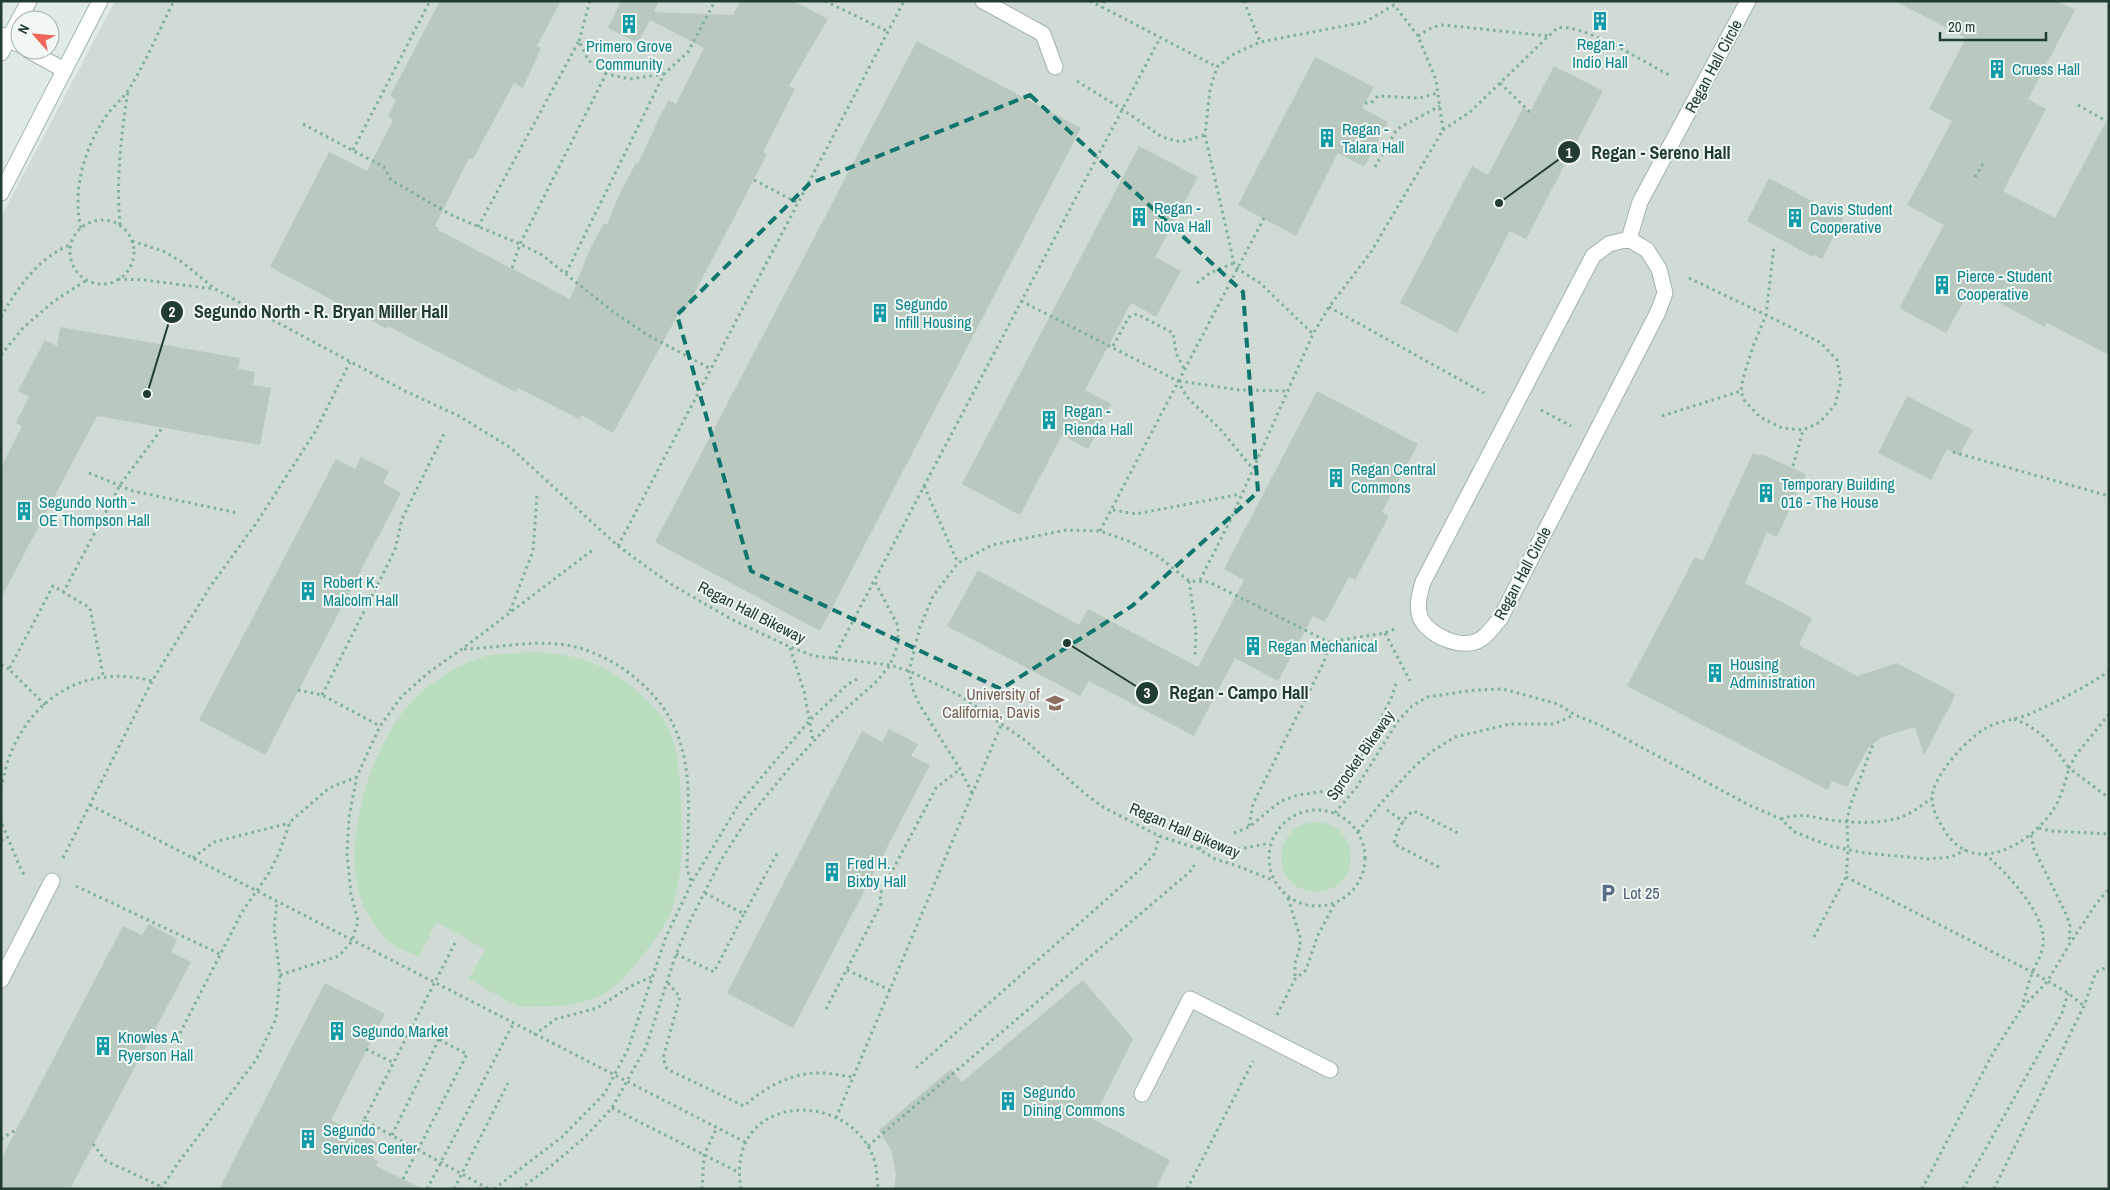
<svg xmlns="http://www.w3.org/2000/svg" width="2110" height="1190" viewBox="0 0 2110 1190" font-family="'Archivo Narrow',sans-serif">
<rect width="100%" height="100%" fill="#e1ebe5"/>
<path fill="#cfdbd4" d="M115 1H2109V1189H1V217Z"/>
<g fill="#b9ddbe">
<path d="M533 652C576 654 606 663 639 693 649 702 660 712 666 724 678 745 680 777 681 801 682 837 684 879 670 913 665 927 655 939 646 951 617 989 599 1005 549 1006 541 1006 531 1008 523 1007 512 1005 481 985 469 979L485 949 436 922 419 957C409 952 393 947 386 939 375 927 365 912 360 896 342 837 372 742 415 698 433 681 460 664 483 657 498 653 517 654 533 652Z"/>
<circle cx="1316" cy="857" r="35"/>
</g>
<g fill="#b9c9c0">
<path d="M440 1H561L537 46 541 48 523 88 514 83 473 159 469 158 435 226 439 228 438 230 570 299 590 249 604 223 607 225 619 195 636 163 638 164 660 116 669 100 676 104 704 48 650 20 638 43 608 28 621 1H659L654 12 733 15 740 1H794L828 19 789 86 795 89 763 152 767 154 736 214 684 313 680 311 613 433 582 415 579 419 518 388 516 392 388 326 387 329 270 267 329 152 367 171 393 120 388 117 396 100 390 96Z"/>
<path d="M1895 1H2058L2075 10 2028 99 2046 109 2003 191 2055 218 2109 116V355L2047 323 2045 327 1971 288 1946 333 1899 308 1944 225 1907 205 1952 121 1929 109 1966 38Z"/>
<path d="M917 41 1081 128 820 631 655 542Z"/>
<path d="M1315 57 1374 87 1362 108 1388 122 1364 167 1338 153 1296 236 1238 205Z"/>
<path d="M1554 66 1603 91 1526 239 1510 231 1457 333 1400 303 1472 166 1488 175 1523 108 1530 112Z"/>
<path d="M1139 146 1198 177 1155 257 1181 271 1156 317 1131 303 1085 390 1111 404 1088 449 1062 435 1020 515 962 484Z"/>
<path d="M1769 178 1843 218 1822 259 1814 255 1813 257 1747 221Z"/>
<path d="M60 327 240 358 238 369 255 372 253 385 271 388 260 445 97 416 1 598V467L22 426 16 423 29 397 18 391 45 340 57 346Z"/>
<path d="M1317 391 1418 444 1382 512 1389 516 1355 580 1349 577 1325 622 1313 616 1278 681 1235 658 1194 736 1089 681 1080 696 947 626 978 570 1079 625 1088 609 1198 667 1244 580 1224 569Z"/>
<path d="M1907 396 1973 430 1959 456 1947 449 1931 480 1878 453Z"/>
<path d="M1753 453 1760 456 1761 454 1806 474 1777 537 1767 532 1745 583 1812 618 1799 645 1857 676 1897 663 1956 694 1924 755 1915 727 1882 737 1868 748 1847 787 1832 781 1828 790 1627 686 1695 557 1703 561Z"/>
<path d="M361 457 389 471 383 483 401 493 265 755 199 720 336 459 355 469Z"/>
<path d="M889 729 918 744 911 756 930 765 793 1028 727 993 862 731 882 742Z"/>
<path d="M149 924 177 939 171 952 191 962 70 1189H1V1159L123 926 142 935Z"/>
<path d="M1083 980 1133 1039 1093 1119 1170 1160 1156 1189H894L896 1174 891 1150 879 1130 951 1069 962 1082Z"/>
<path d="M325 983 385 1014 331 1120 380 1144 373 1158 378 1161 376 1166 423 1189H219Z"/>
</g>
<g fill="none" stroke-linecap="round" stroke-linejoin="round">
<g stroke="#a4b3ab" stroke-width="17">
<g id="lane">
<path d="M983 1 1043 34 1055 67"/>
<path d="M1629 239 1647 250 1659 269 1665 293 1658 312 1500 619C1494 625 1488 635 1481 639 1463 651 1428 636 1420 617 1416 605 1420 593 1423 582L1593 256 1609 244Z"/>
<path d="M1629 239 1640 202 1748 1"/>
<path d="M1 980 52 881"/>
<path d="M1142 1094 1190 999 1330 1070"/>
</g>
</g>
<g stroke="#a4b3ab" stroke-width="17">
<g id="street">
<path d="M1 35 20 45"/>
<path d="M28 50 64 70"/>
</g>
</g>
<g stroke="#9fb7ab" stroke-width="17">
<g id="secondary">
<path d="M1 53 29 1"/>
<path d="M1 193 100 1"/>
</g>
</g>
<g stroke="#81af9a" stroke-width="3" stroke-dasharray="2.5 4" stroke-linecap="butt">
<path d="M825 1 889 32"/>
<path d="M1090 1 1102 7"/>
<path d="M1105 1 1102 7 1217 67"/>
<path d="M1244 1 1260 42"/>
<path d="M1418 36 1433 27 1443 25 1549 36"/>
<path d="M579 41 590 1"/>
<path d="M1077 81 1122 109 1162 137 1181 142 1205 135"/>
<path d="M1500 83 1530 112"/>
<path d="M1365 103H1371L1378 96 1419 98 1438 93"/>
<path d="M2078 105 2106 121"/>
<path d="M303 124 384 167 391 180 453 216 520 244 542 255 612 311 646 334 711 369"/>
<path d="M1443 130 1470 112 1557 28C1583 23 1644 62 1669 75"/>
<path d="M353 150 430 1"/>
<path d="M1375 167 1397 129 1440 106"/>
<path d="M1975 177 1984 162"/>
<path d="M754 180 798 203"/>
<circle cx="102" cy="252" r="32"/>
<path d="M120 225C116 179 121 136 128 91"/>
<path d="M478 227 579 41 588 60 606 74"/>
<path d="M81 228C72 190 84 151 104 119 111 108 122 100 129 89 146 62 159 30 174 1"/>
<path d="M132 241 163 251 182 262 215 289 405 391 459 416 511 448 618 546 669 583 731 619 790 647 814 656 890 665 909 671 959 695 1026 741 1084 793 1103 807 1159 836 1199 849 1215 859 1238 866 1272 880"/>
<path d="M512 268 520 244 606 74 630 79 664 74"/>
<path d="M566 273 664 74 688 52 715 1"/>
<path d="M1689 278 1766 315 1800 332 1821 343 1837 360 1841 381 1835 405 1820 422 1803 430 1782 428 1760 417 1744 400 1741 391 1743 378 1754 344 1766 315 1774 246"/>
<path d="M118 279 144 280 214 289"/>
<path d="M1197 283 1210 273 1234 263"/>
<path d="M1021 301 1178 381 1187 397 1221 430 1253 469"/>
<path d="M1329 307 1484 393"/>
<path d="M1 317C18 287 38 258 70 245"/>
<path d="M1113 346 1129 317 1137 314 1173 333 1176 353 1184 369"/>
<path d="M1 355 23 328 54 301 87 280"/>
<path d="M1179 381 1240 390 1289 391"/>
<path d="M1541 410 1571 426"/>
<path d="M1662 416 1741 391"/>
<path d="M1953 452 2109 496"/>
<path d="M1793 466 1803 430"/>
<path d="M89 473 133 491 238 513"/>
<path d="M924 486 958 563"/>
<path d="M1113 510 1136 514 1241 494"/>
<path d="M1100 531 1264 218"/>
<path d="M618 546 904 1"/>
<path d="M1200 580 1231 519 1313 334 1329 307 1371 252 1443 130 1436 80 1418 36 1394 5 1365 22 1260 42 1232 55 1217 67 1210 89 1205 135 1234 263 1238 269 1260 283 1313 334"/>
<path d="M1189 581 1196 629 1195 655"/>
<path d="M63 593 120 485 163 427"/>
<path d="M510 611 533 551 537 496"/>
<path d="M1385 633 1410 681"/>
<path d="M790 648 804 691 813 741"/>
<path d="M464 649C495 648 527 641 558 644 582 646 606 657 625 670 699 723 689 789 687 869L691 881"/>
<path d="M833 659 1160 38"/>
<path d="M1 665 9 669"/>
<path d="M298 690 322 695 380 726"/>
<path d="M322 695 395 550 402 519 445 432"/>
<path d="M45 705 9 669 53 586 90 608 103 675"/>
<path d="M2109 714 2076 755 2069 768 2109 798"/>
<path d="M2014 719C2041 729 2053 745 2069 768 2065 783 2061 798 2053 810 2032 842 1979 875 1949 837 1941 826 1933 813 1932 799 1932 776 1967 739 1986 728 2000 720 2017 720 2032 713 2056 702 2088 686 2109 671"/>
<path d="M1 788C4 775 7 760 13 748 39 691 92 665 152 681"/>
<path d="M972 793 960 769 919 704 913 690 909 671 920 627 933 596 958 563 992 545 1066 530 1100 531 1131 542 1159 557 1189 581 1209 582 1329 642 1385 633 1397 628"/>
<path d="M90 805 745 1142"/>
<circle cx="1317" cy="858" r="48"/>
<path d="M1387 810 1404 822"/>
<path d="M1335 813 1356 788 1398 721 1412 706 1427 697 1475 690 1503 689 1558 704 1575 715 1600 725 1749 805 1781 819 1795 832 1830 846 1865 853 1928 859 1951 857 1966 850"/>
<path d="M1 818 2 824 22 872 26 876"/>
<path d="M1781 819C1803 812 1809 817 1830 820 1851 823 1879 824 1899 818 1911 814 1922 805 1932 798"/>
<path d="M1249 826 1253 804 1324 662 1329 642"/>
<path d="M2039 828 2051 831 2109 834"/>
<path d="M1358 832 1380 804 1415 766 1431 752 1455 737 1510 724H1554L1574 715"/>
<path d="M1234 833 1249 827 1281 801 1298 795 1326 791 1348 781 1391 699 1396 684"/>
<path d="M2031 835 2034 849 2067 916 2070 926 2069 944"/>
<path d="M1 840 8 837"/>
<path d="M1199 848 1219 846 1240 849 1270 843"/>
<path d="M1985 854C2006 872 2048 916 2043 945 2042 956 2035 964 2032 974 2028 984 2025 996 2022 1007"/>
<path d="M63 858 152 681 210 587 257 522 315 432 350 362"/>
<path d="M193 858 214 842 290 823"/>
<path d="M1439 867 1394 844C1395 835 1404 815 1414 811L1458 833"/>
<path d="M1846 877 2032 972 2068 993 2084 1006"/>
<path d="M76 886 220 954"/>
<path d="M705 893 744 914 778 852"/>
<path d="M1288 898 1300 937V947L1295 963V979"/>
<path d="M1814 937 1846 877 1848 850 1847 821 1850 806 1873 744"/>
<path d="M455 943 364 1120 489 1189"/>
<path d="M676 954 714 972 744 914"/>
<path d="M847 970 890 990"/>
<path d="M280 975 339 956 352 941 358 921 351 894 347 854 349 817 357 776 380 726 402 696 428 673 462 649 594 549"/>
<path d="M668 983 680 997 663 1058 667 1069 744 1106C765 1087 793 1072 822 1073 832 1073 843 1076 853 1077"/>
<path d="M826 1009 881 904 880 894 936 788 960 769"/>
<path d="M1277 1015 1295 979 1306 970 1318 935 1335 903"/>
<path d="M534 1035 556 1019 597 1008 631 986 651 977"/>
<path d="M177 1039 242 912 269 873 279 853 290 822 329 788 357 777"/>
<path d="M366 1049 394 1063"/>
<path d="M916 1068 1143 867 1155 853 1159 836"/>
<path d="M612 1108 738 1172"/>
<path d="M836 1118 1002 723"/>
<path d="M358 1133 364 1120"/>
<path d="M392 1135 439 1039"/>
<path d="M1 1139 16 1130"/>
<path d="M93 1144 106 1161 162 1187"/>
<path d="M868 1146 1193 869 1194 865"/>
<path d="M403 1179 467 1054 413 1026"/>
<path d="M161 1189 178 1163 256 1060 276 1019 280 975 274 928 277 902"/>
<path d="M427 1189 513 1024"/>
<path d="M454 1189 508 1083"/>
<path d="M494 1189 562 1137 605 1093 628 1049 666 937 692 882 739 804 810 720 848 684 859 678"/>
<path d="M520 1189 551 1166 584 1138 612 1108 646 1047 676 954 691 919 721 860 748 818 792 765 833 720 877 681 890 665 898 644V626L874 580"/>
<path d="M702 1189 704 1155 717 1127"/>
<path d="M741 1189C724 1091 852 1087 875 1162 877 1170 877 1180 878 1189"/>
<path d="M1187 1189 1253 1061"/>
<path d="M1922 1189 1993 1053 2022 1008 2047 982 2069 945 2096 904 2109 889"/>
<path d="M1963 1189 2062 1013 2068 993"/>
<path d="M1994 1189 2084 1006 2096 972 2109 966"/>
</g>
<use href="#lane" stroke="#fff" stroke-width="15"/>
<use href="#street" stroke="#fff" stroke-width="15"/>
<use href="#secondary" stroke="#fff" stroke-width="15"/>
</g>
<path fill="none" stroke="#0f766e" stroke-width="4" stroke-dasharray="10 6" stroke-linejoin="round" d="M1030 95 1243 292 1258 492 1132 606 1001 689 751 571 677 315 809 184Z"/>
<defs>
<g id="building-bare" transform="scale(1.5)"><path d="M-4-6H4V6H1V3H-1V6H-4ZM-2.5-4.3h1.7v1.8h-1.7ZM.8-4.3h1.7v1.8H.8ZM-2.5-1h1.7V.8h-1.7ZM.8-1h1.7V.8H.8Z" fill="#0f9aa8" stroke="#f1f8f3" stroke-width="2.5" paint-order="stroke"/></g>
<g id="university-bare" transform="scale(1.5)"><path d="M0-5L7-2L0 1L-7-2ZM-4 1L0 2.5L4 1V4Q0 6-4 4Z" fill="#8d6e63" stroke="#f1f8f3" stroke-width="2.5" paint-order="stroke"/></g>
<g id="parking-bare" transform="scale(1.5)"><path d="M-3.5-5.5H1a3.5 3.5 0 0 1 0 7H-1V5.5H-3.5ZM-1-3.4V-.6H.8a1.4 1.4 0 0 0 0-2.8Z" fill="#5c6f8a" stroke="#f1f8f3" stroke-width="2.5" paint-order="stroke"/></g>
</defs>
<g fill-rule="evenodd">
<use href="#building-bare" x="1600" y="21"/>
<use href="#building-bare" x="629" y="24"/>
<use href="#building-bare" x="1997" y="69"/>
<use href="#building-bare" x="1327" y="138"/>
<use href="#building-bare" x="1139" y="217"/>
<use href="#building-bare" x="1795" y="218"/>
<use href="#building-bare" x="1942" y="285"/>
<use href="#building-bare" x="880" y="313"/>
<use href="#building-bare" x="1049" y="420"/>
<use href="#building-bare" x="1336" y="478"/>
<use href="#building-bare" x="1766" y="493"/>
<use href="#building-bare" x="24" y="511"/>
<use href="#building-bare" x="308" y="591"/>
<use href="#building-bare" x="1253" y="646"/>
<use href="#building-bare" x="1715" y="673"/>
<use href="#university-bare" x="1055" y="703"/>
<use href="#building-bare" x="832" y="872"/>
<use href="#parking-bare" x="1608" y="893"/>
<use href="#building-bare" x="337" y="1031"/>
<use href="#building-bare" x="103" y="1046"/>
<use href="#building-bare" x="1008" y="1101"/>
<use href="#building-bare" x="308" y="1139"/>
</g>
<g text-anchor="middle" stroke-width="4" stroke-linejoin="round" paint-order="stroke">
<g font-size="16" fill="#0d838f" stroke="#f1f8f3" text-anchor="start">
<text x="1600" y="50" text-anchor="middle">Regan -<tspan x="1600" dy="18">Indio Hall</tspan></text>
<text x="629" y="52" text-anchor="middle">Primero Grove<tspan x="629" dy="18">Community</tspan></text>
<text x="2012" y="75">Cruess Hall</text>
<text x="1342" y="135">Regan -<tspan x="1342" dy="18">Talara Hall</tspan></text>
<text x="1154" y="214">Regan -<tspan x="1154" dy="18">Nova Hall</tspan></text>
<text x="1810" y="215">Davis Student<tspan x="1810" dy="18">Cooperative</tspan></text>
<text x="1957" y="282">Pierce - Student<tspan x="1957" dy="18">Cooperative</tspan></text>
<text x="895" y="310">Segundo<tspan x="895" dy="18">Infill Housing</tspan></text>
<text x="1064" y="417">Regan -<tspan x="1064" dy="18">Rienda Hall</tspan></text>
<text x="1351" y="475">Regan Central<tspan x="1351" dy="18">Commons</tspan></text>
<text x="1781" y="490">Temporary Building<tspan x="1781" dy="18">016 - The House</tspan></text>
<text x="39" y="508">Segundo North -<tspan x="39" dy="18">OE Thompson Hall</tspan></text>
<text x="323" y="588">Robert K.<tspan x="323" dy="18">Malcolm Hall</tspan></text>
<text x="1268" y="652">Regan Mechanical</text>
<text x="1730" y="670">Housing<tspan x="1730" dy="18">Administration</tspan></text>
<text x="847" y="869">Fred H.<tspan x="847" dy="18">Bixby Hall</tspan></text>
<text x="352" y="1037">Segundo Market</text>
<text x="118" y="1043">Knowles A.<tspan x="118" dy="18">Ryerson Hall</tspan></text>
<text x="1023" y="1098">Segundo<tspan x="1023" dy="18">Dining Commons</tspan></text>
<text x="323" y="1136">Segundo<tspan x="323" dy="18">Services Center</tspan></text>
</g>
<g font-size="16" fill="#213c31" stroke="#f1f8f3">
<text transform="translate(1713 66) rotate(-62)" y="6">Regan Hall Circle</text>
<text transform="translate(1522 573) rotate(-62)" y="6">Regan Hall Circle</text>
<text transform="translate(752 612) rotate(27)" y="6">Regan Hall Bikeway</text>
<text transform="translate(1360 755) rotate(-55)" y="6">Sprocket Bikeway</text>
<text transform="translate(1185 830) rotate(23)" y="6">Regan Hall Bikeway</text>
</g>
<g font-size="16" fill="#785e54" stroke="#f1f8f3" text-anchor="end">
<text x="1040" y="700">University of<tspan x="1040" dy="18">California, Davis</tspan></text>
</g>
<g font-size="16" fill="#4e5e75" stroke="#f1f8f3" text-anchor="start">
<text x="1623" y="899">Lot 25</text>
</g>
</g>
<path fill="none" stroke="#213c31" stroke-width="2" d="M1499 203L1569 152M147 394L172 312M1067 643L1147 693"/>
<g fill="#213c31" stroke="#f1f8f3" stroke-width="2">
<circle cx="1499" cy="203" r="5"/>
<circle cx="147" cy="394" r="5"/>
<circle cx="1067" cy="643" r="5"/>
<circle cx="1569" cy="152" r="12"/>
<circle cx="172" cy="312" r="12"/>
<circle cx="1147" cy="693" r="12"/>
</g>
<g font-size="15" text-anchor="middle" font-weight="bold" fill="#fff">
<text x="1569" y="158">1</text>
<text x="172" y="317">2</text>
<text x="1147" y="698">3</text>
</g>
<g font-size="18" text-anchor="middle" font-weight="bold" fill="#213c31" stroke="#f1f8f3" stroke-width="4" stroke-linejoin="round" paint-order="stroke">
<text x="1661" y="159">Regan - Sereno Hall</text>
<text x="321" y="318">Segundo North - R. Bryan Miller Hall</text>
<text x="1239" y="699">Regan - Campo Hall</text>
</g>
<rect width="2110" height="1190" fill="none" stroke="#213c31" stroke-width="5"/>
<g transform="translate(35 35) rotate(297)"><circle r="24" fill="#f1f8f3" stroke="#9eada5"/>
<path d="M0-4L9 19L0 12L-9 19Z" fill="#f16759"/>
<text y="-8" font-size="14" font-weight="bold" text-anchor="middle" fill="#213c31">N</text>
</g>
<path d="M1940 32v8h106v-8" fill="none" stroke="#213c31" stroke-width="2.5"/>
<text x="1948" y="32" font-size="15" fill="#213c31" stroke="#f1f8f3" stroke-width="4" paint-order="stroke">20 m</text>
</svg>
